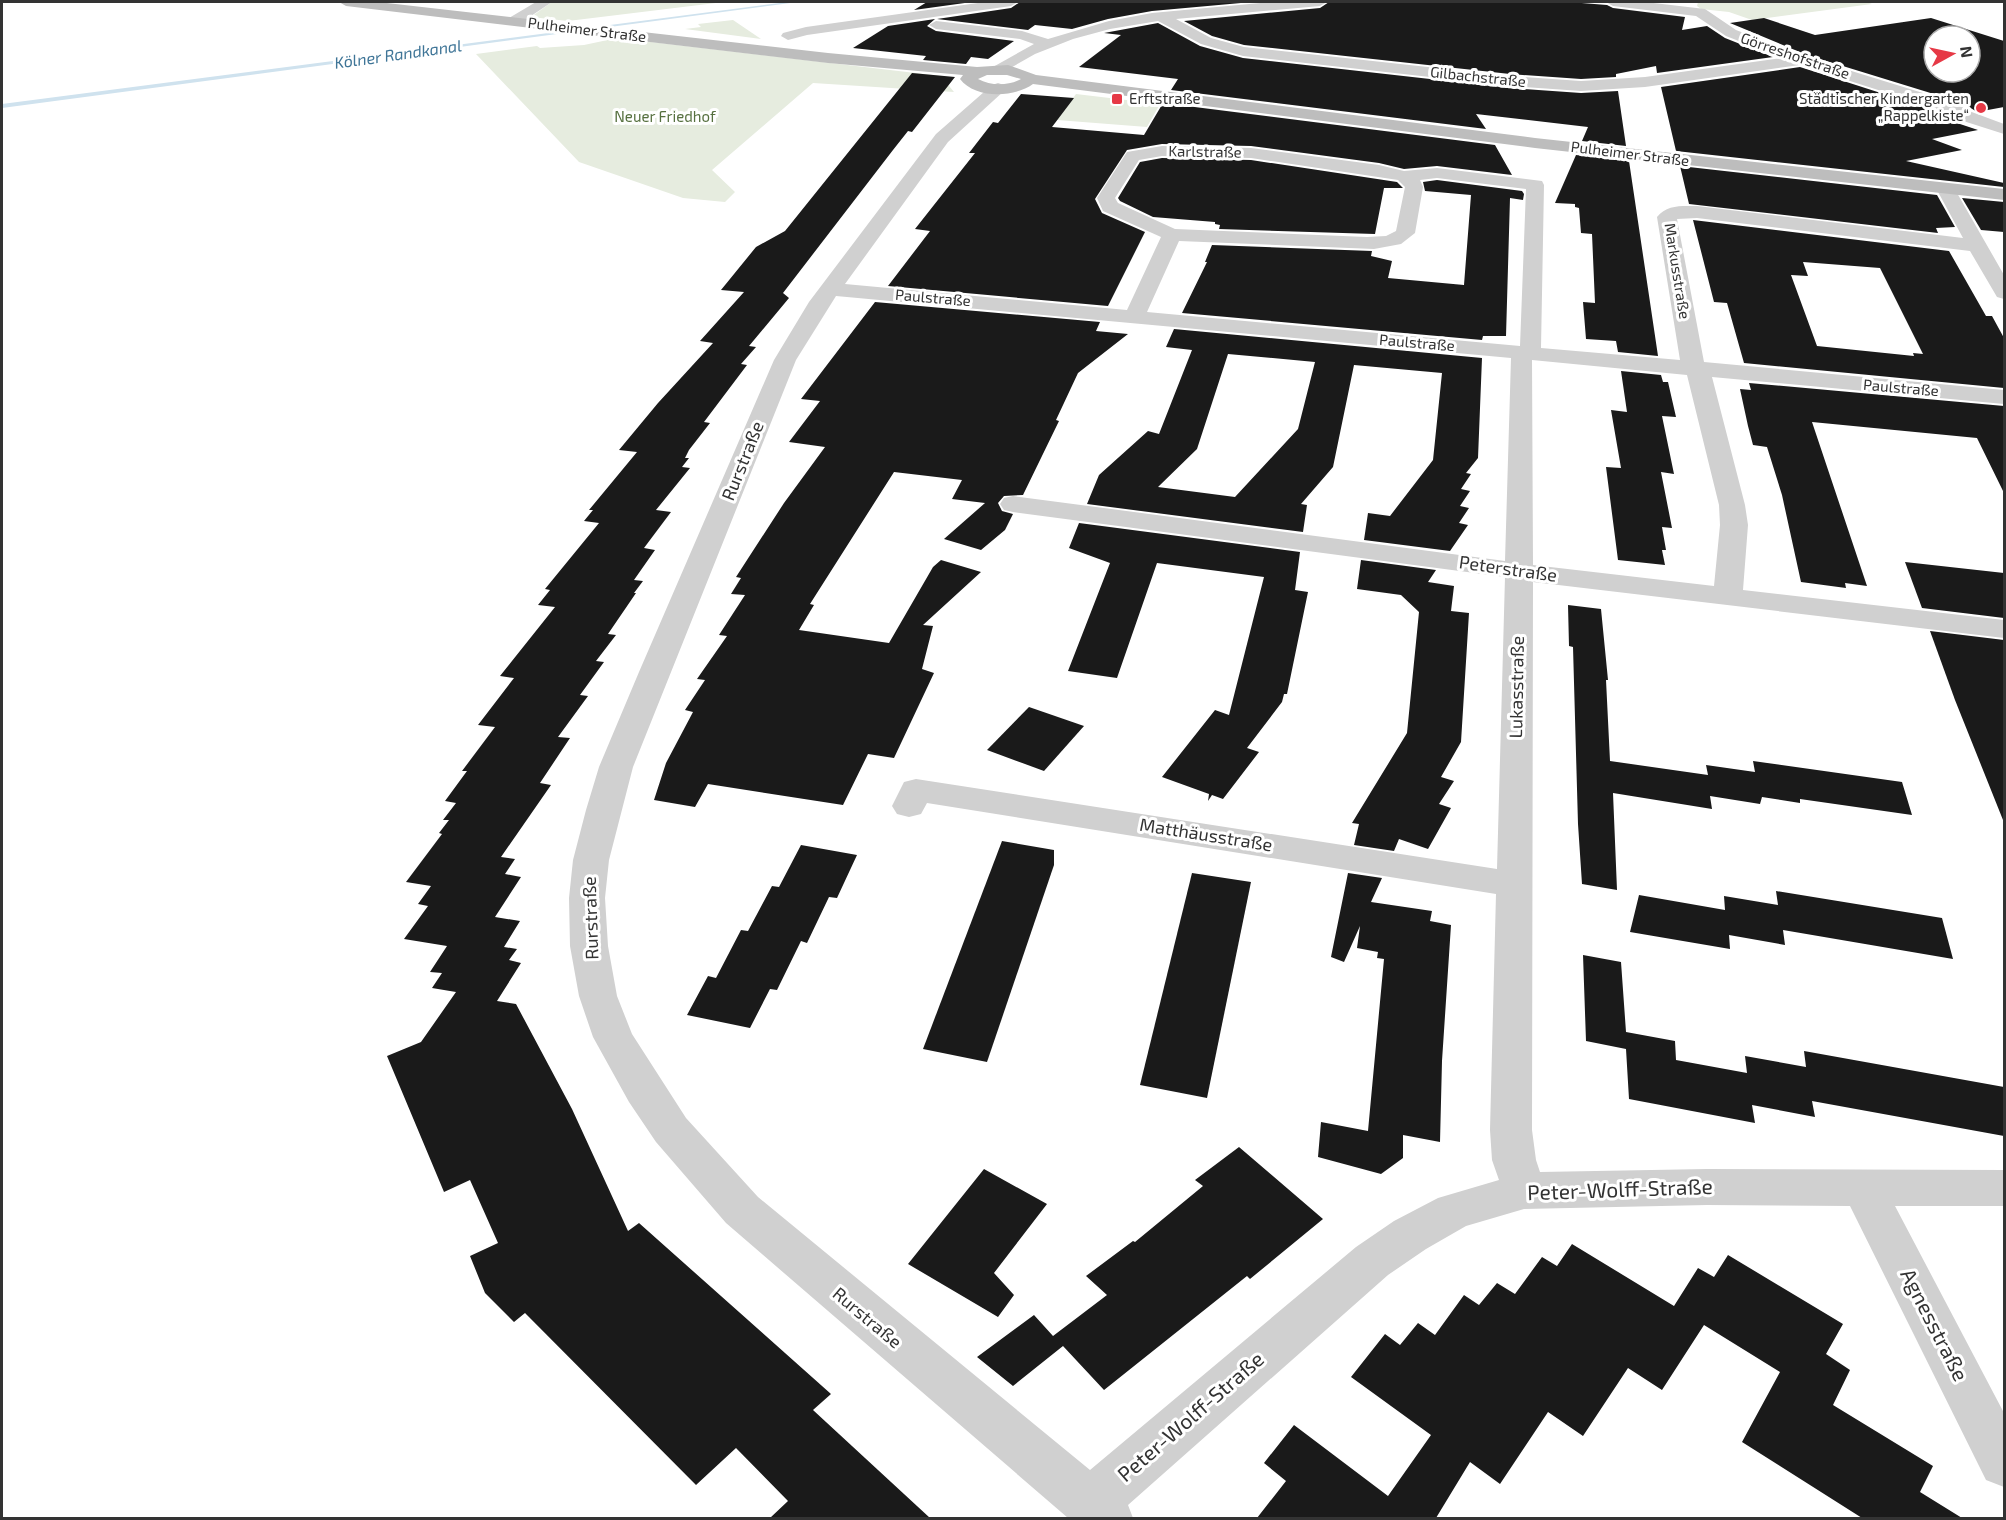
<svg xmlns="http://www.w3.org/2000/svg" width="2006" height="1520" viewBox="0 0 2006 1520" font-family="'Exo 2',sans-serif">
<rect width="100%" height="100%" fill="#fff"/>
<g fill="#e6ecdf">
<path d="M552 2H724L568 21 531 17Z"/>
<path d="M1698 2H1866L1872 4 1752 20 1729 12 1701 9 1697 6Z"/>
<path d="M733 20 761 39 685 29 701 27 698 24Z"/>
<path d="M617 38 941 76 954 92 813 83 712 170 735 192 725 202 683 198 579 162 476 54 537 46 540 48 584 45Z"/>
<path d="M1076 94 1160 104 1147 127 1057 120Z"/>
</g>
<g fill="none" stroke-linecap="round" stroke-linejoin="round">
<path fill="#cfe2ee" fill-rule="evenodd" d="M787 2H798L2 108V104Z"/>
</g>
<g fill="#1a1a1a" fill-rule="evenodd">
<path d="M927 2H972L914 10Z"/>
<path d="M1020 2H1252L1152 11 1108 19 1072 29 1035 25 1028 30 937 19 1011 8Z"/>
<path d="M1329 2H1569L1607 5 1613 8 1685 17 1682 30 1707 26 1725 38 1773 57 1657 73 1656 66 1616 74V77L1581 79 1510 74 1244 45 1212 36 1184 21 1320 8Z"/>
<path d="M1764 18 1815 35 1931 18 2004 41V107L1977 112 1963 103 1807 55 1730 23ZM1934 36H1970V72H1934Z"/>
<path d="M935 19 927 26 936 31 1014 41 988 59 971 57 966 64 923 60 926 56 853 48 888 26Z"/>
<path d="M1158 23 1200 46 1243 58 1510 88 1581 93 1618 91 1626 146 1582 141 1588 127 1476 114 1486 129 1171 90 1178 79 1079 67 1121 35 1104 33Z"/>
<path d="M1800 67 1949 115 1950 116 1942 118 1978 130 1932 139 1962 150 1906 161 2004 183V187L1676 151 1661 87Z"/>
<path d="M912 73 955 77 912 132 908 131 893 150 783 293 789 298 749 346 756 347 741 364 747 365 704 422 710 423 689 450 685 458H689L682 467 690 468 656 510 671 512 644 548 655 550 634 580 643 581 634 593H636L608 634 616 635 596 661 604 662 580 695 588 696 558 737 570 738 540 783 551 785 501 857 515 859 505 874 521 877 495 917 520 921 504 947 517 949 509 960 521 963 497 1001 516 1004 572 1109 628 1231 639 1223 831 1394 813 1410 930 1518H770L788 1501 736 1448 696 1485 525 1313 514 1322 485 1293 470 1256 498 1243 470 1180 444 1192 387 1056 421 1042 456 992 432 988 442 973 430 972 447 946 404 939 428 906 418 904 431 886 406 882 442 834 439 833 449 820H443L456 803 445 801 467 771H462L495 727 478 725 514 678 500 676 555 607 538 605 550 590 545 589 599 523 584 521 593 510H589L637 452 619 450 658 403 713 343 700 341 744 292 721 290 756 247 785 231Z"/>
<path d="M1021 94 1074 98 1052 127 1144 135 1163 103 1495 145 1512 175 1437 166 1404 169 1379 163 1251 146 1162 144 1127 150 1095 199 1102 213 1145 232 1108 306 888 286 930 231 915 229 975 153H969L993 122 998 123Z"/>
<path d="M1576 155 1629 161 1658 356 1618 352 1616 341 1586 339 1583 302 1595 303 1592 234 1581 233 1579 208 1575 207V204L1555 203Z"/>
<path d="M1162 158 1251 160 1397 182 1403 188H1384L1375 234 1219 229 1220 225 1215 224V222L1153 217 1120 201 1118 198 1140 162Z"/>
<path d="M1680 166 1937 195 1955 227 1936 228 1938 233 1689 204Z"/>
<path d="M1437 180 1522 191 1524 194 1523 200 1510 198 1506 336H1483L1482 340 1182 313 1207 262H1205L1212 245 1372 251 1371 256 1392 261 1388 278 1464 285 1471 195 1425 191 1423 182Z"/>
<path d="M1962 198 2004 202V232L1981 230Z"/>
<path d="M1693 220 1949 251 1986 316H1992L2004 338V388L1744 363 1727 303 1714 302ZM1803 262 1880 268 1923 354 1913 353 1914 356 1817 346 1791 275 1808 276Z"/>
<path d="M875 302 1100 322 1096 331 1128 334 1078 373 1056 420 1059 421 1023 495 1004 496 998 503 1002 511 1013 514 1005 530 981 550 944 539 985 503 952 499 962 480 894 472 810 604 814 605 799 630 889 643 933 567 941 560 981 572 923 625 933 626 922 669 934 673 894 758 868 754 843 805 708 784 695 807 654 800 666 763 693 712 685 710 705 680 697 679 727 636 719 635 745 595 731 594 741 578 736 577 784 503 825 447 789 442 820 401 801 399Z"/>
<path d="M1174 329 1482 358 1478 458 1466 473 1471 474 1461 489 1470 491 1460 506 1469 508 1459 523 1468 525 1450 551 1364 540 1368 513 1390 516 1433 460 1442 373 1354 365 1333 467 1301 504 1307 505 1303 532 1087 504 1099 475 1148 431 1159 434 1192 350 1166 347ZM1228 354 1315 362 1298 429 1235 497 1158 487 1197 449Z"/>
<path d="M1621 371 1661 375 1663 382H1668L1676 417 1662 416 1674 474 1661 472 1672 528 1662 527 1666 550H1662L1665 565 1618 560 1606 467 1621 468 1611 410 1627 412Z"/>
<path d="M1749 383 2004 406V493L1977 438 1812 422 1867 586 1845 583 1846 588 1801 582 1782 495 1767 447 1753 445 1748 426 1740 389 1751 390Z"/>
<path d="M1079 523 1300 552 1295 590 1308 592 1287 694H1284L1282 702 1247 748 1259 752 1223 799 1212 795 1208 801 1209 794 1162 777 1215 710 1229 715 1264 577 1157 563 1117 678 1068 671 1110 563 1069 548Z"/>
<path d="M1361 560 1436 570 1428 582 1454 586 1451 611 1469 613 1461 742 1441 777 1454 781 1439 804 1451 808 1428 849 1399 839 1394 851 1354 845 1359 824 1352 823 1407 733 1419 612 1401 595 1357 589Z"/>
<path d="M1905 562 2004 573V618L1922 608Z"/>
<path d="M1568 605 1601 609 1608 680H1606L1610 761 1708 775 1706 765 1755 772 1753 761 1902 782 1912 815 1800 799V803L1762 797 1760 804 1710 796 1712 809 1613 793 1617 890 1582 884 1578 824 1573 647 1569 646Z"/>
<path d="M1930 631 2004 640V820H2003L1955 700Z"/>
<path d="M1029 707 1084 726 1044 771 987 750Z"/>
<path d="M1002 841 1054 850V865L987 1062 923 1049Z"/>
<path d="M801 845 857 855 837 898 829 897 807 943 801 941 777 990 770 989 750 1028 687 1015 708 976 716 978 741 930 748 931 772 886 779 887Z"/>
<path d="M1192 873 1251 882 1207 1098 1140 1085Z"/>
<path d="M1348 873 1382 878 1371 902 1432 911 1430 921 1451 925 1442 1061 1440 1142 1403 1135V1158L1381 1174 1318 1157 1321 1122 1368 1131 1384 959 1377 958 1378 952 1357 948 1360 926 1344 962 1331 957Z"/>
<path d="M1776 891 1942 918 1953 959 1783 930 1785 945 1729 935 1730 949 1630 932 1639 895 1725 910 1724 896 1778 905Z"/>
<path d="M1583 955 1621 962 1626 1032 1675 1041 1676 1060 1747 1073 1745 1056 1806 1067 1804 1051 2004 1087V1136L1812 1101 1815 1117 1752 1105 1755 1123 1629 1099 1626 1049 1586 1041Z"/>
<path d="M1239 1147 1323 1219 1250 1279 1247 1276 1104 1390 1063 1346 1013 1386 977 1357 1034 1315 1053 1336 1107 1295 1086 1276 1133 1241 1135 1242 1203 1186 1195 1180Z"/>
<path d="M984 1169 1047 1204 994 1273 1014 1295 998 1317 908 1264Z"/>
<path d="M1572 1244 1674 1306 1698 1268 1714 1277 1728 1255 1843 1324 1826 1354 1850 1370 1833 1405 1933 1466 1920 1492 1962 1518H1862L1742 1442 1780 1372 1704 1325 1662 1390 1628 1368 1583 1436 1548 1412 1500 1484 1470 1462 1436 1518H1257L1286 1481 1264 1463 1294 1425 1388 1496 1431 1435 1351 1377 1385 1334 1400 1345 1418 1323 1435 1335 1464 1295 1479 1305 1497 1283 1515 1294 1542 1257 1557 1266Z"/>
</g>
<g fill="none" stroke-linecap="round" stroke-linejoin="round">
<g fill="#d0d0d0" fill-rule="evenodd">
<path d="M536 2H552L519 24H509L507 21 509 18Z"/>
<path d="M985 2H1018L1011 6 807 35 788 40 781 36 783 33 806 27Z"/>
<path d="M1271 2H1327L1320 6 1176 19 1211 38 1244 47 1510 76 1581 81 1645 77 1782 58 1726 36 1696 16 1613 6 1606 2H1645L1705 9 1736 30 1806 57 1962 105 1969 111 2004 124V134L1957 119 1950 113 1800 65 1645 87 1581 91 1510 86 1243 56 1201 44 1158 21 1110 29 1073 39 1035 54 998 75 990 70 993 67 1034 44 1020 39 936 29 929 25 936 21 1022 31 1048 39 1109 21 1152 13Z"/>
<path d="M998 83 1004 85 1006 88 1004 91 948 142 845 284 1127 310 1161 237 1103 211 1097 198 1127 152 1162 146 1251 148 1379 165 1404 171 1437 168 1542 181 1544 185 1541 348 1680 360 1657 217C1667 204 1683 206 1697 206L1963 238 1937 190 1939 186H1953L2004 275V299L1997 297 1970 251 1697 218 1677 219 1704 362 2004 390V404L1712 377 1745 505 1748 525 1743 590 2004 620V638L1533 582 1532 1130 1536 1160 1540 1172 1707 1169 2004 1170V1206H1895L2004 1413V1487L1986 1480 1850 1206 1707 1205 1524 1209 1466 1226 1426 1249 1388 1275 1128 1505 1133 1518H1068L726 1223 656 1142 629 1102 593 1037 579 996 570 946 569 898 573 860 586 810 599 767 639 672 774 360 809 302 936 134 992 85ZM1162 156 1251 158 1398 180 1405 187 1396 231 1386 236 1367 237 1175 229 1118 203 1115 198 1139 160ZM1437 178 1526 189 1520 346 1147 312 1179 241 1374 249 1401 244 1415 233 1423 187 1420 180ZM836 296 1511 358 1505 561 1013 496 1004 498 1000 504 1004 510 1013 512 1505 577 1497 869 916 779 904 782 892 806 897 814 909 817 921 814 927 803 1496 894 1490 1130 1492 1160 1499 1180 1438 1198 1394 1221 1356 1247 1090 1470 758 1197 686 1118 632 1034 617 996 608 946 605 898 609 860 633 767 796 360ZM1532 360 1687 375 1719 505 1720 525 1714 586 1533 565Z"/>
</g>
<path fill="#bdbdbd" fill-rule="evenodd" d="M339 2H378L828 53 977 67 1008 65 1036 75 1535 138 2004 189V200L1535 148 1033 84C1014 98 975 99 960 79L963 75 828 63 346 6ZM1007 75 1021 79C1008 86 991 86 978 79L987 75Z"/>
</g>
<g fill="#e63946" stroke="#fff" stroke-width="2">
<rect x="1111" y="93" width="12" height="12" rx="3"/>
<circle cx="1981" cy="108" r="6"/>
</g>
<g text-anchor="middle" stroke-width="6" stroke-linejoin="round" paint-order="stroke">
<g font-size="15" fill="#333" stroke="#fff">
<text transform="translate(587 30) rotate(7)" y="5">Pulheimer Straße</text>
<text transform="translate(1795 56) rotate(19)" y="5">Görreshofstraße</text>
<text transform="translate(1478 77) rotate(6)" y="5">Gilbachstraße</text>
<text transform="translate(1205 152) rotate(1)" y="5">Karlstraße</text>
<text transform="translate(1630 154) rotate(7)" y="5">Pulheimer Straße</text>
<text transform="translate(1677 271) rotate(81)" y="5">Markusstraße</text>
<text transform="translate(933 298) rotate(5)" y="5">Paulstraße</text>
<text transform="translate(1417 343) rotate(5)" y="5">Paulstraße</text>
<text transform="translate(1901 388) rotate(5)" y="5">Paulstraße</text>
</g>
<g font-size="15" fill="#333" stroke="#fff" text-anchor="start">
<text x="1129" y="104">Erftstraße</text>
<text x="1969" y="104" text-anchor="end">Städtischer Kindergarten<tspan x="1969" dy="17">„Rappelkiste“</tspan></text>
</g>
<g font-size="15" fill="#56703f" stroke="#fff">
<text x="665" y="122">Neuer Friedhof</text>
</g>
<g font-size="16" font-style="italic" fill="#3f7597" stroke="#fff">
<text transform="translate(398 54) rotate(-8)" y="6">Kölner Randkanal</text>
</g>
<g font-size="18" fill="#333" stroke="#fff">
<text transform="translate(743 461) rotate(-68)" y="6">Rurstraße</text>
<text transform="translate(1508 569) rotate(8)" y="6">Peterstraße</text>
<text transform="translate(1517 687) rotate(-89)" y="6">Lukasstraße</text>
<text transform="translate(1206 835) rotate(9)" y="6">Matthäusstraße</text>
<text transform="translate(591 918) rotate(-92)" y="6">Rurstraße</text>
<text transform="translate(867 1318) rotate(40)" y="6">Rurstraße</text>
</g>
<g font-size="21" fill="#333" stroke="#fff">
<text transform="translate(1620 1190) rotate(-2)" y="7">Peter-Wolff-Straße</text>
<text transform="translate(1934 1325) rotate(63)" y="7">Agnesstraße</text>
<text transform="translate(1191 1417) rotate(-41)" y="7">Peter-Wolff-Straße</text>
</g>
</g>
<rect width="2006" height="1520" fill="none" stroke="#333333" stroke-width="6"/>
<g transform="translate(1952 54) rotate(82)"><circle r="28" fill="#ffffff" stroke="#adadad" stroke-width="1.5"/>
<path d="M0-4.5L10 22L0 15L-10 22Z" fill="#e63946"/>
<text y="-9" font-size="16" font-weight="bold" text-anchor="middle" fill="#333333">N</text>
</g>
</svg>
